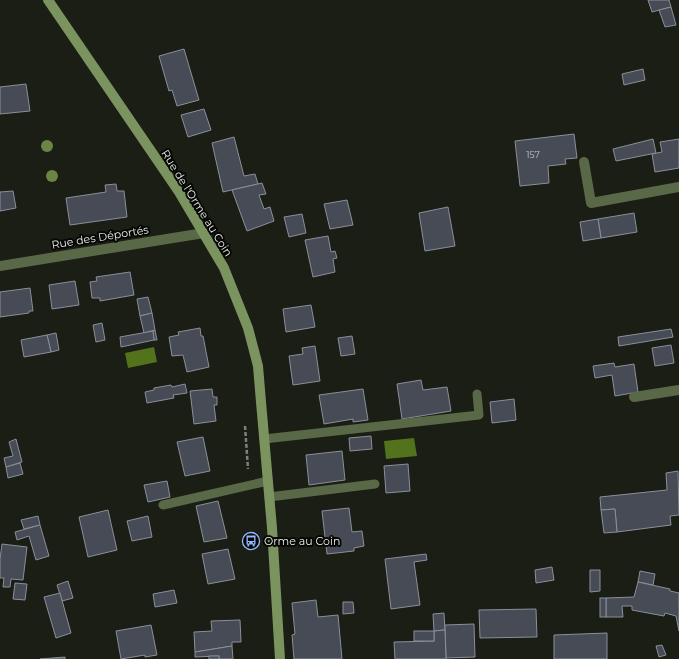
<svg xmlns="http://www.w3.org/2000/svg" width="679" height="659" viewBox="0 0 679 659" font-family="Montserrat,sans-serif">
<rect width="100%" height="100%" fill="#1a1e15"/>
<g fill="#52721c">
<path d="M154 347 157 362 128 368 125 353Z"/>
<path d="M414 438 417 456 386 459 384 441Z"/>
</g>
<g fill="#464b55" stroke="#8a8f9a">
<path d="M648 0H669L671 7 652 12Z"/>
<path d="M671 7 676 25 665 27 659 10Z"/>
<path d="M184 49 199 100 177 106 172 90 169 91 159 56Z"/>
<path d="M643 69 645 80 624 85 622 74Z"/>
<path d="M26 84 30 111 0 114V87Z"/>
<path d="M204 109 211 130 188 137 181 115Z"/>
<path d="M574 134 577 158 565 159 566 164 548 166 549 183 520 186 515 141Z"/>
<path d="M234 137 244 176 255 174 258 184 223 192 212 143Z"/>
<path d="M653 139 656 153 616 161 613 149Z"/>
<path d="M679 139V168L655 172 652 154 662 152 660 142Z"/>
<path d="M262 183 266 194 259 195 264 209 270 207 274 221 247 231 232 190Z"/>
<path d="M116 184 117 191H124L127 217 70 225 66 198 106 192 105 185Z"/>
<path d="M13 191 16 208 0 211V192Z"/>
<path d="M347 200 353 225 330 229 324 204Z"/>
<path d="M448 207 455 246 425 251 419 213Z"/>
<path d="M634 213 637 232 601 238 598 219Z"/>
<path d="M302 214 306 233 289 237 284 217Z"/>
<path d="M598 219 601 238 583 241 580 222Z"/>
<path d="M328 236 331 252 335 251 337 258 333 259 335 272 313 277 305 240Z"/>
<path d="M130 272 134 295 100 301V298H92L90 282 97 281 96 277Z"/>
<path d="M75 281 79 305 52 309 49 285Z"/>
<path d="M30 288 33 311H29V313L0 317V292Z"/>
<path d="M148 297 152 313 140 316 137 299Z"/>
<path d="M311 305 315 327 286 332 283 309Z"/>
<path d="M152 313 155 330 144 333 140 316Z"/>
<path d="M102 323 105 340 96 342 93 325Z"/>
<path d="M200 328 201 336H203L209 367 187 372 183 355 172 356 169 337 179 335 178 332Z"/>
<path d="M671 329 673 337 619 346 618 337Z"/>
<path d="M155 330 157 340H154L153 331Z"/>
<path d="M153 331 154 340 121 347 120 337Z"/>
<path d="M56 333 59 350 51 352 47 335Z"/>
<path d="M47 335 51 352 24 357 21 340Z"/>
<path d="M352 336 355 354 341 356 338 338Z"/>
<path d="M671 345 674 363 655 366 652 348Z"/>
<path d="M315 346 320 381 293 385 289 356 303 354 302 348Z"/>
<path d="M614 363 615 367 634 364 638 392 615 396 612 375 595 378 593 366Z"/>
<path d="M421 380 423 390 447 387 451 411 402 419 397 384Z"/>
<path d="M185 384 187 393 173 395 174 398 147 403 145 392 154 390V388L171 385 172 387Z"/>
<path d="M212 389 213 397H217V405H214L216 421 194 424 190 391Z"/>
<path d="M363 389 368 420 353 422V419L324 424 319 395Z"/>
<path d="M514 399 516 420 492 423 490 402Z"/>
<path d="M371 436 372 449 350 451 349 438Z"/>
<path d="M203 437 210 471 185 476 177 442Z"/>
<path d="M16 439 22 462 6 467 4 458 13 456 9 442Z"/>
<path d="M342 451 345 480 309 485 306 455Z"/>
<path d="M20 463 23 474 8 478 6 467Z"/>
<path d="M408 464 410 491 386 493 384 466Z"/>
<path d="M678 471 679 515 670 516 671 525 617 532 615 509 601 510 600 497 667 490 666 473Z"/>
<path d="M167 481 170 497 148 502 144 485Z"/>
<path d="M218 501 227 538 204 542 196 506Z"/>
<path d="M349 508 352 532 362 531 364 546 354 548V551L327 554 322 511Z"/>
<path d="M615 509 617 532 604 533 601 510Z"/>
<path d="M108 510 117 550 88 557 79 517Z"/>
<path d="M38 516 40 525 24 529 21 520Z"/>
<path d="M148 516 152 537 132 541 127 521Z"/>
<path d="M40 525 49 556 36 560 29 536 17 540 15 532Z"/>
<path d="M2 544 27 547 23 580 11 579 10 587H3L4 578H0V559Z"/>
<path d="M228 549 235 579 208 584 202 554Z"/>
<path d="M426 554 427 560 414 562 420 605 391 609 385 559Z"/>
<path d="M552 567 554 580 536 583 535 570Z"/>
<path d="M590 570H600V591L590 592Z"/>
<path d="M640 571 655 574 653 585 638 582Z"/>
<path d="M68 581 73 598 62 601 57 585Z"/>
<path d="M638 582 670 589V591L679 593V631L676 616 665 613 664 616 632 610V606H622L623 617H606V598L634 597Z"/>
<path d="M15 583 27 584 25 600 13 599Z"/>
<path d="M174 590 177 603 155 607 153 594Z"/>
<path d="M60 593 71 633 56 638 44 597Z"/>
<rect x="600" y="598" width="6" height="19"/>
<path d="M316 600 318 617 338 615 342 659H294L292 635 295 634 292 603Z"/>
<path d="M343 602H353L354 613 343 614Z"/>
<path d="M536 609 537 637 480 638 479 610Z"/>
<path d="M444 613 445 630 434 631 433 614Z"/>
<path d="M240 620 241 642H232V646L195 652 194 632 212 631 211 621Z"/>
<path d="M474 624 475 657 446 658 445 625Z"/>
<path d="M151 625 157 655 145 657V655L121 659 116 631Z"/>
<path d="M445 630 446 659H395L394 642 434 641V631Z"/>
<rect x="414" y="631" width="20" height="10"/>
<path d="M607 633V659H554V635Z"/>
<path d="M662 645 666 655 659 657 656 646Z"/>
<path d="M232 646 233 659H219V656L195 657V652Z"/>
<rect x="209" y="656" width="10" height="3"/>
<path d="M65 657V659H40Z"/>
</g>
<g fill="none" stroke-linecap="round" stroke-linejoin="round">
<path stroke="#7e827a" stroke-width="2.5" stroke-dasharray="4 2" stroke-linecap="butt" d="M245 426 248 469"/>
<g stroke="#596847" stroke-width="9">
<path d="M264 439 479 415 477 394"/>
<path d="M269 497 375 484"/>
<path d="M163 505 268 481"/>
</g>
<g stroke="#596847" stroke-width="10">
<path d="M584 162 591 203 679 187"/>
<path d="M0 266 204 233"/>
<path d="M634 397 679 390"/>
</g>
<path stroke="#7b935e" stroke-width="10" d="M48 0 179 192 224 268 248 328 258 366 261 402 272 528 280 659"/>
</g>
<g fill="#6a8544">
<circle cx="47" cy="146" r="6"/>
<circle cx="52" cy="176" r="6"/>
</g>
<defs>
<g id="bus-ring" transform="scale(0.9)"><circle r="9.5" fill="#060705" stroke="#92b7fd" stroke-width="1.5"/><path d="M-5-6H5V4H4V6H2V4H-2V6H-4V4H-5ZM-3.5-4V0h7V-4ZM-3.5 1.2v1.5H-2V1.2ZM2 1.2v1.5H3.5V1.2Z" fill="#92b7fd"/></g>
</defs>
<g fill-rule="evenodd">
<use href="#bus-ring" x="251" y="541"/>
</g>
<g text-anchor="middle" stroke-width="4" stroke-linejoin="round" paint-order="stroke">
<g font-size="9" fill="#c2c6c4">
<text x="533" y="158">157</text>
</g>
<g font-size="11" fill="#ecefe9" stroke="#060705">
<text transform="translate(197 203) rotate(58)" y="4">Rue de l'Orme au Coin</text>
<text transform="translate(100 237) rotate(-9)" y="4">Rue des Déportés</text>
</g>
<g font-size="11" fill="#ecefe9" stroke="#060705" text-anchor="start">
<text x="264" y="545">Orme au Coin</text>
</g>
</g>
</svg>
